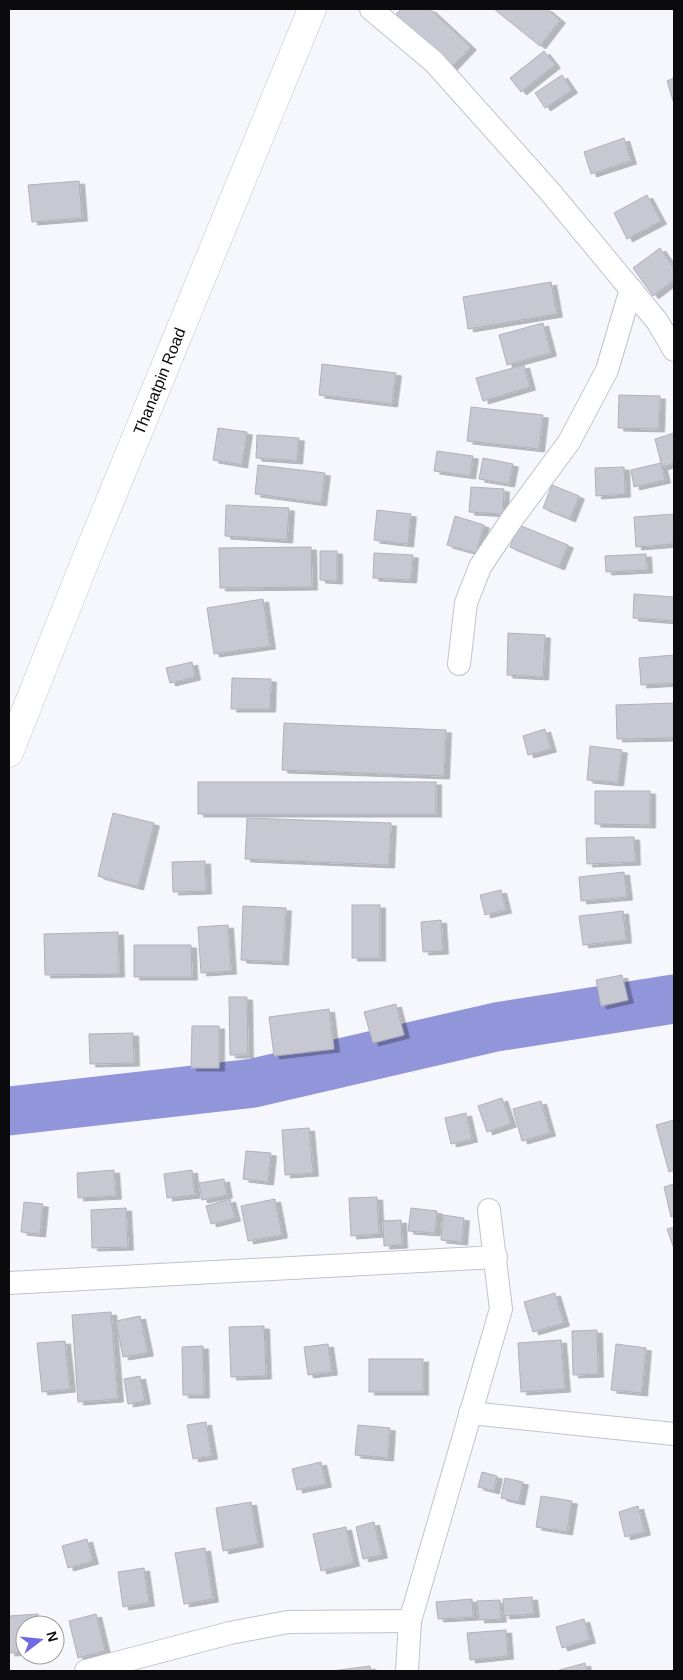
<svg xmlns="http://www.w3.org/2000/svg" width="683" height="1680" viewBox="0 0 683 1680" font-family="Arial,sans-serif">
<defs>
<filter id="shadow"><feDropShadow dx="5.5" dy="3" stdDeviation="0" flood-color="#0004"/></filter>
</defs>
<rect width="100%" height="100%" fill="#f6f7fd"/>
<g fill="none" stroke-linecap="round" stroke-linejoin="round">
<path stroke="#9195d9" stroke-width="49" d="M9 1111 254 1083 496 1027 674 999"/>
</g>
<g fill="#c7c8d2" stroke="#b0b1bb" filter="url(#shadow)">
<path d="M401 9H430L471 47 447 72 391 19Z"/>
<path d="M494 9H547L560 20 540 46Z"/>
<path d="M544 51 555 65 521 92 510 78Z"/>
<path d="M562 75 572 90 545 108 535 93Z"/>
<path d="M674 78V104L667 81Z"/>
<path d="M624 138 631 161 591 174 584 152Z"/>
<path d="M79 181 82 218 32 222 28 185Z"/>
<path d="M647 195 661 221 627 239 614 213Z"/>
<path d="M660 248 674 268V280L653 296 633 268Z"/>
<path d="M551 282 557 314 468 329 463 297Z"/>
<path d="M543 323 551 353 507 365 499 335Z"/>
<path d="M322 364 396 373 392 404 319 395Z"/>
<path d="M524 365 530 387 483 401 476 378Z"/>
<path d="M619 395 660 396 659 429 618 428Z"/>
<path d="M471 407 543 415 539 449 467 441Z"/>
<path d="M218 428 247 432 242 465 213 460Z"/>
<path d="M674 433V463L662 467 655 439Z"/>
<path d="M257 435 299 438 297 461 256 458Z"/>
<path d="M437 451 473 456 470 476 434 471Z"/>
<path d="M483 458 513 464 509 484 479 479Z"/>
<path d="M661 463 665 480 634 487 631 470Z"/>
<path d="M258 465 325 473 321 503 255 494Z"/>
<path d="M624 467 625 494 596 496 595 468Z"/>
<path d="M552 485 579 496 570 519 543 508Z"/>
<path d="M471 487 504 489 503 514 469 512Z"/>
<path d="M226 505 289 508 287 540 225 536Z"/>
<path d="M377 510 411 514 408 544 374 540Z"/>
<path d="M674 514V544L636 547 634 517Z"/>
<path d="M455 516 484 525 476 553 447 545Z"/>
<path d="M519 525 568 545 559 567 510 547Z"/>
<path d="M311 547 312 587 220 588 219 548Z"/>
<path d="M320 551H337V581L320 580Z"/>
<path d="M374 553 413 555 411 580 373 578Z"/>
<path d="M646 554 647 570 606 572 605 556Z"/>
<path d="M634 594 674 597V621L633 618Z"/>
<path d="M263 599 270 646 214 654 207 608Z"/>
<path d="M508 633 545 635 543 677 507 675Z"/>
<path d="M674 655V683L641 685 639 658Z"/>
<path d="M192 662 195 677 170 683 166 668Z"/>
<path d="M232 678 271 679 270 709H231Z"/>
<path d="M674 703V738L617 739 616 705Z"/>
<path d="M284 723 446 730 444 776 282 770Z"/>
<path d="M545 729 551 749 528 755 523 736Z"/>
<path d="M590 746 622 750 618 783 587 780Z"/>
<rect x="198" y="782" width="238" height="32"/>
<path d="M595 791H650V825L595 824Z"/>
<path d="M113 813 154 823 138 887 98 876Z"/>
<path d="M247 818 391 823 389 865 245 859Z"/>
<path d="M634 837 635 862 587 864 586 838Z"/>
<path d="M205 861 206 891 173 892 172 862Z"/>
<path d="M624 872 627 897 581 901 579 877Z"/>
<path d="M501 890 506 910 485 915 480 895Z"/>
<rect x="352" y="905" width="28" height="53"/>
<path d="M243 906 286 908 283 962 241 960Z"/>
<path d="M623 911 626 940 583 945 579 916Z"/>
<path d="M441 920 443 951 423 952 421 922Z"/>
<path d="M228 925 231 971 201 973 198 927Z"/>
<path d="M118 932 119 974 45 975 44 934Z"/>
<path d="M134 945H191L192 977H134Z"/>
<path d="M622 975 628 1000 601 1006 596 980Z"/>
<path d="M229 997H247L248 1055H230Z"/>
<path d="M396 1004 404 1035 373 1043 364 1012Z"/>
<path d="M329 1009 334 1049 274 1056 269 1017Z"/>
<path d="M192 1026H219V1068H191Z"/>
<path d="M133 1033 134 1063 90 1064 89 1034Z"/>
<path d="M502 1098 511 1124 487 1132 478 1106Z"/>
<path d="M541 1101 550 1133 522 1141 513 1109Z"/>
<path d="M466 1113 472 1139 451 1144 445 1118Z"/>
<path d="M674 1120V1170L669 1172 656 1125Z"/>
<path d="M309 1128 313 1173 285 1175 282 1130Z"/>
<path d="M246 1151 271 1153 268 1182 243 1179Z"/>
<path d="M114 1170 116 1196 78 1198 77 1173Z"/>
<path d="M192 1170 195 1195 167 1198 164 1174Z"/>
<path d="M224 1179 227 1195 202 1200 199 1183Z"/>
<path d="M674 1184V1216L671 1217 664 1187Z"/>
<path d="M377 1197 379 1234 351 1236 349 1198Z"/>
<path d="M230 1199 235 1218 211 1224 206 1206Z"/>
<path d="M275 1199 282 1235 248 1241 241 1206Z"/>
<path d="M24 1202 43 1204 40 1234 21 1232Z"/>
<path d="M126 1208 128 1247 92 1248 91 1210Z"/>
<path d="M411 1208 437 1211 435 1233 408 1231Z"/>
<path d="M443 1215 464 1218 462 1242 441 1240Z"/>
<path d="M401 1220 402 1245 384 1246 383 1221Z"/>
<path d="M674 1227V1249L667 1229Z"/>
<path d="M555 1293 564 1323 533 1332 524 1302Z"/>
<path d="M111 1312 118 1399 78 1402 72 1315Z"/>
<path d="M140 1316 148 1353 123 1357 116 1321Z"/>
<path d="M264 1326 266 1376 231 1377 229 1327Z"/>
<path d="M597 1330 598 1374 573 1375 572 1331Z"/>
<path d="M561 1340 565 1389 521 1392 518 1343Z"/>
<path d="M65 1341 70 1389 42 1392 37 1343Z"/>
<path d="M328 1344 332 1372 308 1375 304 1347Z"/>
<path d="M616 1344 646 1348 642 1393 611 1390Z"/>
<path d="M203 1346 204 1395H183L182 1347Z"/>
<rect x="369" y="1359" width="54" height="33"/>
<path d="M140 1376 145 1401 128 1404 124 1379Z"/>
<path d="M206 1422 212 1456 193 1459 187 1425Z"/>
<path d="M358 1425 390 1428 388 1458 355 1455Z"/>
<path d="M321 1462 326 1484 297 1490 292 1469Z"/>
<path d="M482 1472 497 1476 494 1491 478 1487Z"/>
<path d="M505 1478 523 1482 519 1502 501 1498Z"/>
<path d="M541 1496 572 1501 567 1532 536 1527Z"/>
<path d="M251 1502 258 1544 223 1551 216 1508Z"/>
<path d="M638 1506 645 1532 625 1537 619 1512Z"/>
<path d="M374 1522 382 1555 363 1559 356 1527Z"/>
<path d="M346 1527 354 1563 321 1571 313 1534Z"/>
<path d="M87 1539 93 1561 68 1568 62 1546Z"/>
<path d="M205 1548 213 1599 184 1604 175 1553Z"/>
<path d="M144 1568 149 1603 123 1607 118 1572Z"/>
<path d="M532 1597 534 1614 504 1616 503 1599Z"/>
<path d="M472 1599 473 1617 438 1619 436 1602Z"/>
<path d="M500 1600 501 1619 479 1620 477 1601Z"/>
<path d="M38 1614V1625H25V1652L9 1653V1616Z"/>
<path d="M96 1614 105 1651 78 1658 69 1621Z"/>
<path d="M584 1619 590 1640 562 1648 556 1627Z"/>
<path d="M506 1630 508 1656 470 1660 467 1633Z"/>
<path d="M585 1663 587 1671H556Z"/>
<path d="M370 1666 371 1671H332Z"/>
</g>
<g fill="none" stroke-linecap="round" stroke-linejoin="round">
<g stroke="#c1c2cc" stroke-width="24">
<g id="minor">
<path d="M371 9 434 62 551 193 657 321 674 350"/>
<path d="M459 664 466 603 480 567 510 522 569 442 607 370 631 289"/>
<path d="M9 1283 496 1257"/>
<path d="M470 1413 674 1434"/>
<path d="M86 1671 230 1633 288 1622 410 1621"/>
<path d="M407 1671 410 1621 501 1309 489 1210"/>
</g>
</g>
<g stroke="#c1c2cc" stroke-width="29">
<path id="secondary" d="M9 753 84 564 312 9"/>
</g>
<use href="#minor" stroke="#fff" stroke-width="22"/>
<use href="#secondary" stroke="#fff" stroke-width="28"/>
</g>
<g text-anchor="middle" stroke-width="4" stroke-linejoin="round" paint-order="stroke">
<g font-size="16" fill="#0b0b0e" stroke="#fff">
<text transform="translate(159 381) rotate(-68)" y="6">Thanatpin Road</text>
</g>
</g>
<rect width="683" height="1680" fill="none" stroke="#0b0b0e" stroke-width="20"/>
<g transform="translate(40 1640) rotate(74)"><circle r="24" fill="#ffffff" stroke="#9d9d9f"/>
<path d="M0-4L9 19L0 12L-9 19Z" fill="#6e6ae4"/>
<text y="-8" font-size="14" font-weight="bold" text-anchor="middle" fill="#0b0b0e">N</text>
</g>
</svg>
